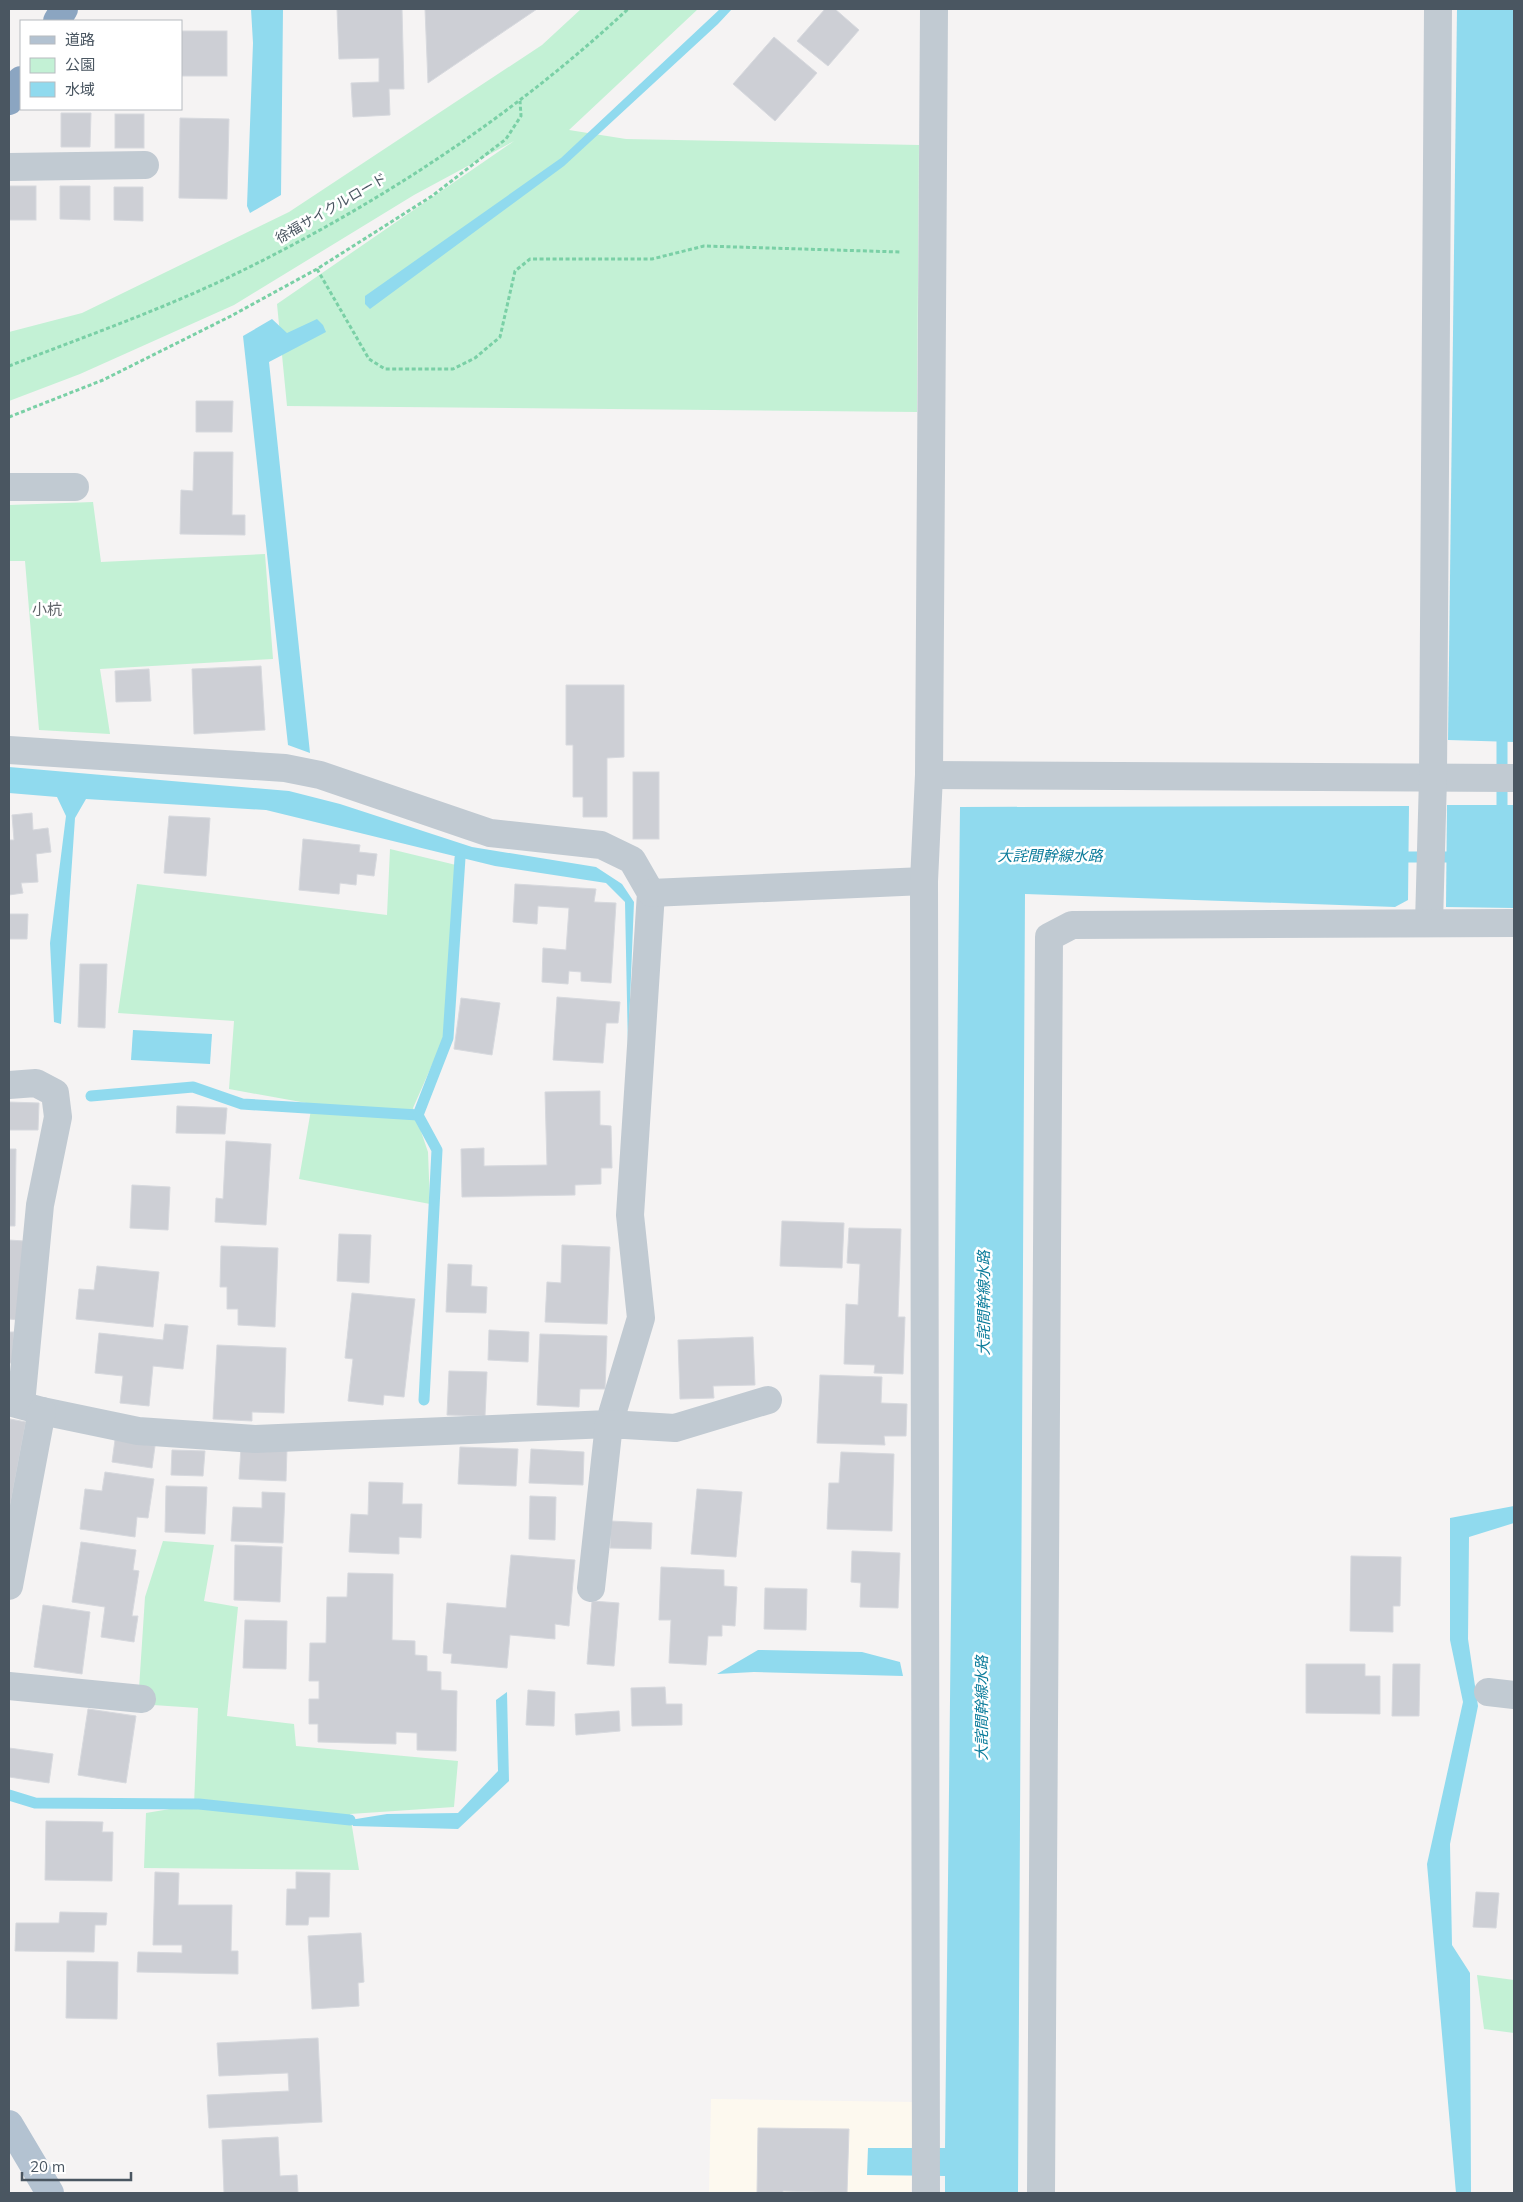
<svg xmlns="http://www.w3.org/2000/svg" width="1523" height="2202" viewBox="0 0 1523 2202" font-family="Mulish,'Noto Sans JP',sans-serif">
<rect width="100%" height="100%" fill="#f5f3f3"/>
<path fill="#fdf9ef" d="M711 2099 915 2102 911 2193H709Z"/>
<g fill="#c3f1d5">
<path d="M581 9H698L569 130 626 139 919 145 917 412 287 406 277 304 514 141 414 195 234 305 80 374 9 401V332L82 313 289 212 542 45Z"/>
<path d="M93 502 101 562 265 554 273 659 100 669 110 734 39 730 25 561H9V505Z"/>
<path d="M390 849 456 865 443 1040 413 1108 428 1152 430 1204 299 1179 312 1104 229 1089 234 1021 118 1013 137 884 387 915Z"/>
<path d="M163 1541 214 1545 204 1601 238 1607 227 1716 294 1724 296 1746 458 1761 454 1807 350 1814 359 1870 144 1868 146 1813 194 1805 198 1708 138 1704 145 1597Z"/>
<path d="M1477 1975 1514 1980V2033L1484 2029Z"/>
</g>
<g fill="#90daee">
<path d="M251 9H283L281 195 250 213 247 206 253 43Z"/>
<path d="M720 9H732L718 24 564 166 370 309 365 304V296L561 158Z"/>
<path d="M1457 9H1514V742L1448 740Z"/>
<path d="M272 319 287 333 317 319 323 325 326 332 269 362 310 753 288 745 243 336Z"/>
<path d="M9 767 289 791 340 804 472 847 596 867 622 884 634 902 628 1050 625 902 606 883 495 866 266 810 86 799 75 818 61 1024 54 1022 50 943 66 816 57 797 9 793Z"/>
<path d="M1447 805H1514V908L1446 907Z"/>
<path d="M1409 806 1408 900 1395 907 1025 894 1018 2193H945V2176L867 2175 868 2148H945L960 807Z"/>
<path d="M133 1030 212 1034 210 1064 131 1060Z"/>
<path d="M1514 1506V1523L1469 1537 1468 1639 1478 1706 1450 1844 1452 1945 1470 1973 1471 2193H1456L1427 1864 1463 1702 1450 1640V1518Z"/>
<path d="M758 1650 862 1652 900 1662 903 1676 754 1672 717 1674Z"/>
<path d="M507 1692 509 1781 458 1829 353 1826 350 1820 387 1814 458 1813 498 1771 496 1700Z"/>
</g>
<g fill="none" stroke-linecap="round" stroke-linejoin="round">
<g stroke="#90daee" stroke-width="11">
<path d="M1502 727V818"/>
<path d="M1394 857H1463"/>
<path d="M91 1096 193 1087 242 1104 418 1115"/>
<path d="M424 1400 437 1150 418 1115 448 1038 460 858"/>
<path d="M9 1795 35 1803 199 1804 350 1820"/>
</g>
</g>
<g fill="#cdcfd5" stroke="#d7d9de">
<path d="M337 9H402L404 89H389L390 115 353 117 351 83 379 82V58L339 59Z"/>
<path d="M425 9H537L428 83Z"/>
<path d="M825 9H835L859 30 828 66 797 41Z"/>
<rect x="181" y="31" width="46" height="45"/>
<path d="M774 37 817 73 775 121 733 84Z"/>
<path d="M61 113H91L90 147H61Z"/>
<rect x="115" y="114" width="29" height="34"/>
<path d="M180 118 229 119 227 199 179 198Z"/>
<rect x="9" y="186" width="27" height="34"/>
<path d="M60 186H90V220L60 219Z"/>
<path d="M114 187H143V221L114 220Z"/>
<path d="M196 401H233L232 432H196Z"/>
<path d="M194 452H233L232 515H245V535L180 534 181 490 193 491Z"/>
<path d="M261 666 265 730 194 734 192 669Z"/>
<path d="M149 669 151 701 116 702 115 671Z"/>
<path d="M566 685H624V757L607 758V817H583V797H573V745H566Z"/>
<rect x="633" y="772" width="26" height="67"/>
<path d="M32 813 33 830 48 828 51 852 36 854 38 882 21 883 23 893 9 895V840H14L12 815Z"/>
<path d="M169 816 210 818 206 876 164 873Z"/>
<path d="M303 839 360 845 359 852 377 854 374 876 357 874 356 885 340 883 339 894 299 890Z"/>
<path d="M515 884 596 889 594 902 616 903 611 983 581 981V972L569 971 568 984 542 982 543 948 566 950 569 908 538 906 537 924 513 922Z"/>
<path d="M9 914H28L27 939H9Z"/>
<path d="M80 964H107L105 1028 78 1027Z"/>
<path d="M557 997 620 1002 618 1023H606L603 1063 553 1060Z"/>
<path d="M461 998 500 1003 492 1055 454 1049Z"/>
<path d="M600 1091V1125L611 1126 612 1168H601V1184L575 1185V1195L462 1197 461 1149 484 1148V1166L547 1165 545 1092Z"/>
<path d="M9 1102 39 1103 38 1130H9Z"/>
<path d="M177 1106 227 1108 225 1134 176 1133Z"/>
<path d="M226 1141 271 1144 266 1225 215 1222 216 1198 223 1199Z"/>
<path d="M9 1149H16L15 1226H9Z"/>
<path d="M132 1185 170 1187 168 1230 130 1228Z"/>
<path d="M782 1221 844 1223 842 1268 780 1266Z"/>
<path d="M849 1228 901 1229 898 1317H905L903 1374 874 1373 875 1365 844 1364 846 1304 858 1305 860 1264 847 1263Z"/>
<path d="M339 1234 371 1235 369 1283 337 1281Z"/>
<path d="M9 1240 24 1241 18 1320 9 1319Z"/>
<path d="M562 1245 610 1247 607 1324 545 1322 547 1282 561 1283Z"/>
<path d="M221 1246 278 1248 275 1327 238 1325V1309H227V1287H220Z"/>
<path d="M448 1264 472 1265 471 1286 487 1287 486 1313 446 1312Z"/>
<path d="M97 1266 159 1272 153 1327 76 1319 79 1289 94 1290Z"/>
<path d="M352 1293 415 1299 404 1397 384 1395 383 1405 348 1401 353 1359 345 1358Z"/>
<path d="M165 1324 188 1326 183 1369 153 1366 149 1406 120 1403 123 1376 95 1373 99 1333 163 1340Z"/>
<path d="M489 1330 529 1332 528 1362 488 1360Z"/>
<path d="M9 1332H14L12 1363H9Z"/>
<path d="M540 1334 607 1336 605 1389H580L579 1407 537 1405Z"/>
<path d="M753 1337 755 1385 713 1386 714 1398 680 1399 678 1340Z"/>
<path d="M217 1345 286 1348 284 1413 252 1412V1421L213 1419Z"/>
<path d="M449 1371 487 1372 485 1416 447 1415Z"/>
<path d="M820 1375 882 1377 881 1403 907 1404 906 1436H884L885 1445 817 1443Z"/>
<path d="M10 1419 26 1422 9 1512V1427Z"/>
<path d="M115 1440 155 1446 152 1468 112 1462Z"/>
<path d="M241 1447 287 1448 286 1481 239 1479Z"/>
<path d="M460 1447 518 1449 516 1486 458 1484Z"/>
<path d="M531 1449 584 1452 583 1485 529 1483Z"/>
<path d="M172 1450 205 1451 203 1476 171 1475Z"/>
<path d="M841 1452 894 1454 892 1531 827 1529 829 1483H839Z"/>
<path d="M105 1472 154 1479 148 1518 137 1517 135 1537 80 1529 85 1489 102 1491Z"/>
<path d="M369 1482 403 1483 402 1504H422L421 1538 399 1537V1554L349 1552 351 1514 368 1515Z"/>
<path d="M166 1486 207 1487 205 1534 165 1532Z"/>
<path d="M697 1489 742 1492 736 1557 691 1554Z"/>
<path d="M262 1492 285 1493 283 1543 231 1541 233 1507 262 1508Z"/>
<path d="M530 1496 556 1497 555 1540 529 1539Z"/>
<path d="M611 1521 652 1523 651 1549 610 1548Z"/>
<path d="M81 1542 136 1550 133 1570 139 1571 132 1616H138L134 1642 101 1637 105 1607 72 1602Z"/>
<path d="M235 1545 282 1547 280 1602 234 1600Z"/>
<path d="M852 1551 900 1553 898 1608 860 1607 861 1583 851 1582Z"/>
<path d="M511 1555 575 1560 569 1626 555 1624V1639L510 1635 507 1668 451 1663 452 1654 443 1653 447 1603 506 1608Z"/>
<path d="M1351 1556 1401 1557 1400 1606H1393V1632L1350 1631Z"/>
<path d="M661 1567 724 1570V1586L737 1587 735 1626 722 1625V1636H708L706 1665 669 1663 671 1620H659Z"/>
<path d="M348 1573 393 1574 392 1640 415 1641V1655L427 1656V1671L441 1672V1690L457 1691 456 1751 417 1750V1733L396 1732V1744L318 1742V1724H309V1699H319V1681H309L310 1643H326L327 1597H347Z"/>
<path d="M765 1588 807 1589 806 1630 764 1629Z"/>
<path d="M592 1601 619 1603 614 1666 587 1664Z"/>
<path d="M43 1605 90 1612 82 1674 34 1667Z"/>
<path d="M245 1620 287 1621 286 1669 243 1668Z"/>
<path d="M1306 1664H1365V1676H1380V1714L1306 1713Z"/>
<path d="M1393 1664H1420L1419 1716H1392Z"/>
<path d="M665 1687 666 1704H682V1725L632 1726 631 1688Z"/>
<path d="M528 1690 555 1692 554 1726 526 1725Z"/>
<path d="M88 1709 136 1716 126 1783 78 1775Z"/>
<path d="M619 1711 620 1731 576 1735 575 1714Z"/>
<path d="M9 1748 53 1754 49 1783 9 1777Z"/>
<path d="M46 1821 103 1822 102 1832H113L112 1881 45 1880Z"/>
<path d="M155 1872 179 1873 178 1905H232L231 1951H238V1974L137 1972 138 1952 182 1953V1945H153Z"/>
<path d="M296 1872 330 1873 329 1917H309L308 1925H286L287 1889H296Z"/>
<path d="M1476 1892 1499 1893 1496 1928 1473 1927Z"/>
<path d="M60 1912 107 1913 106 1925H95L94 1952 15 1951 16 1923H59Z"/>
<path d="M361 1933 364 1982 358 1983 359 2006 312 2009 308 1936Z"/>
<path d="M67 1961 118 1962 117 2019 66 2018Z"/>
<path d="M318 2038 322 2122 209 2128 207 2095 289 2091 288 2073 219 2076 217 2043Z"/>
<path d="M758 2128 849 2129 847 2193 783 2191V2193H757Z"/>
<path d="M278 2137 280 2176 297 2175 298 2193H224L222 2140Z"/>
</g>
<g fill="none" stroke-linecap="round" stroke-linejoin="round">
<g stroke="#7ad0a6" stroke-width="3" stroke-dasharray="4 2.5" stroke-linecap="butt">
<path d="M317 269 369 359 385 369H453L475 358 500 337 515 271 530 259H652L704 246 900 252"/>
<path d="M9 366C81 338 155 312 225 279 371 209 510 119 628 9"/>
<path d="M9 417 103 380 231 316 317 269 432 196 506 139 521 116 520 101"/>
</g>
<g stroke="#c1cad2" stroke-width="28">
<path d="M9 167 145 165"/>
<path d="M9 487H75"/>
<path d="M9 750 285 768 320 775 490 833 601 845 632 860 651 893 630 1215 641 1318 609 1424 255 1439 138 1431 42 1411 9 1402"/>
<path d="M929 775 1514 778"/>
<path d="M651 893 924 881"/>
<path d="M1429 923 1433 778 1438 9"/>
<path d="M9 1085 36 1083 55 1093 58 1117 40 1205 21 1404"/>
<path d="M9 1586 42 1411"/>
<path d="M591 1588 609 1424 675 1428 768 1400"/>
<path d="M9 1686 142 1699"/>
<path d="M1488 1692 1514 1695"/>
<path d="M926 2193 924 881 929 775 934 9"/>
<path d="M1041 2193 1049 937 1072 925 1514 923"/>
</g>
<path stroke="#b3c2d1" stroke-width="28" d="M9 2124 50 2193"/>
<g stroke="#8ba5c1" stroke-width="28">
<path d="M57 21 64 9"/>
<path d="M9 101 21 80"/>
</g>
</g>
<g text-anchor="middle" stroke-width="5" stroke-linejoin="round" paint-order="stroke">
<g font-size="14" fill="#4a5661" stroke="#fff">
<text transform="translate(331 208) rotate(-30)" y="5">徐福サイクルロード</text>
</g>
<g font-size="15" fill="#5f6368" stroke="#fff">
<text x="47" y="615">小杭</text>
</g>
<g font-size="15" font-style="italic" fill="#0c7c9b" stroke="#fff">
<text x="1050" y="861">大詫間幹線水路</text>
<text transform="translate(984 1303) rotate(-90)" y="5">大詫間幹線水路</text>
<text transform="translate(982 1708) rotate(-90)" y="5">大詫間幹線水路</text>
</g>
</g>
<rect width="1523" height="2202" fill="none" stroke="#4a5661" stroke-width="20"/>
<rect x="20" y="20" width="162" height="90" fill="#ffffff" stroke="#b7bbc0"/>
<rect x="30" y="36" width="25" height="8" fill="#b3c2d1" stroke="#b7bbc0"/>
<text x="65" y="45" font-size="15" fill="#4a5661">道路</text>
<rect x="30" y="58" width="25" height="15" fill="#c3f1d5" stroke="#b7bbc0"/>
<text x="65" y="70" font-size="15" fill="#4a5661">公園</text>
<rect x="30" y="82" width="25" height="15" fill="#90daee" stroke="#b7bbc0"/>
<text x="65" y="95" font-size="15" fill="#4a5661">水域</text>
<path d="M22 2172v8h109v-8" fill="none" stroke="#4a5661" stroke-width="2.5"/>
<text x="30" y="2172" font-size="15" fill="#4a5661" stroke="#ffffff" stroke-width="4" paint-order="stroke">20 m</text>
</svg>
